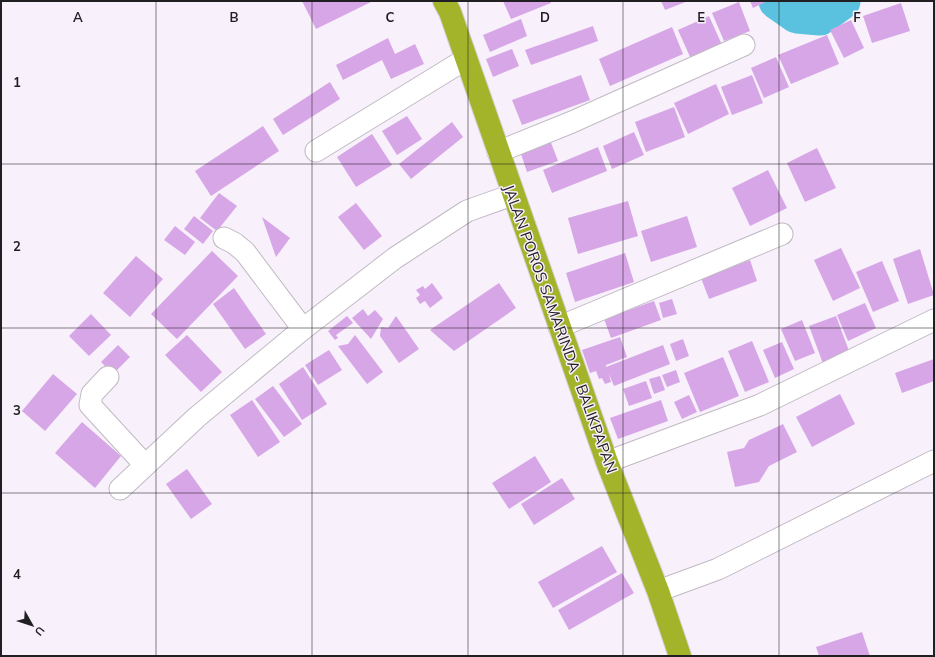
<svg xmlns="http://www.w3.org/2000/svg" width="935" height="657" viewBox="0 0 935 657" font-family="Mulish,sans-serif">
<rect width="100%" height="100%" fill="#f8f0fb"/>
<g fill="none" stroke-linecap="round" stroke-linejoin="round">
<path stroke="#5ac1df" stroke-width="37" d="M777 1 797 15 820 17 842 1"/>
</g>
<g fill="#d7a6e7">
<path d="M302 1H373L316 29Z"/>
<path d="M503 1H550L551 3 511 19Z"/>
<path d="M661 1H688L665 10Z"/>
<path d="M750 1H768L753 8Z"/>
<path d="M739 2 750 31 724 41 712 13Z"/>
<path d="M901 3 910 31 872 43 863 16Z"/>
<path d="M709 16 722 45 691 59 678 30Z"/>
<path d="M521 19 527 36 490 52 483 35Z"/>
<path d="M851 20 864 48 844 58 830 30Z"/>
<path d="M593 26 598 41 531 65 525 50Z"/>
<path d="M672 27 683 54 610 86 599 59Z"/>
<path d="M827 35 839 64 791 84 778 55Z"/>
<path d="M388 38 395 54 415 44 424 64 391 79 382 60 343 80 336 65Z"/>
<path d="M512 49 519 66 493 77 486 59Z"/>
<path d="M776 57 789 87 764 98 751 68Z"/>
<path d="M581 75 590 100 522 125 512 100Z"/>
<path d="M752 75 763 103 732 115 721 87Z"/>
<path d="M330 82 340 99 283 135 273 119Z"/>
<path d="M716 84 729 114 688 134 674 103Z"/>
<path d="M674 107 685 137 646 152 635 122Z"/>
<path d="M407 116 422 139 397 155 382 131Z"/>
<path d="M452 122 463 137 411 179 399 164Z"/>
<path d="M263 126 279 151 211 196 195 171Z"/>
<path d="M634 132 644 155 612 169 603 146Z"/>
<path d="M372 134 392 165 356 187 337 157Z"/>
<path d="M550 140 558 161 527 172 520 151Z"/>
<path d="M598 147 607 171 552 193 543 170Z"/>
<path d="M817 148 836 188 805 202 787 163Z"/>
<path d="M768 170 787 208 750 226 732 188Z"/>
<path d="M219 193 237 206 217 231 200 218Z"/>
<path d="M628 201 638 236 578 254 568 218Z"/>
<path d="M356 203 382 236 364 250 338 217Z"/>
<path d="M194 216 213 231 203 244 184 229Z"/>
<path d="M687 216 697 247 651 262 641 231Z"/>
<path d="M262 217 290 238 276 257Z"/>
<path d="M175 226 195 242 185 255 164 240Z"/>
<path d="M841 248 860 288 833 301 814 260Z"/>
<path d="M920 249 934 295 908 304 893 259Z"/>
<path d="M212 251 238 276 177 339 151 314Z"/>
<path d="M625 253 634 282 575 302 566 273Z"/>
<path d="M136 256 163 279 130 317 103 293Z"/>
<path d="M750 260 757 281 709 299 701 278Z"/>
<path d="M882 261 899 301 873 312 856 272Z"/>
<path d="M432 283 443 298 430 308 425 301 420 304 416 298 420 295 416 290 423 286 425 289Z"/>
<path d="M499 283 516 308 454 351 430 330Z"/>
<path d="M234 288 266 334 245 349 213 304Z"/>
<path d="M672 299 677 314 663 318 659 303Z"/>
<path d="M654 301 661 320 611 338 604 319Z"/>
<path d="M865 303 876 328 848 341 837 315Z"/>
<path d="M363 309 368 316 375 310 383 319 371 339 352 318Z"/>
<path d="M91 314 111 335 89 356 69 336Z"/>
<path d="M347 316 353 323 336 335 338 338 335 340 328 331Z"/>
<path d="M396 316 419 349 399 363 380 336 381 327 388 328Z"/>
<path d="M836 316 852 359 825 369 809 326Z"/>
<path d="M802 320 815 353 795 361 781 329Z"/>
<path d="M187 335 222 372 201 392 165 355Z"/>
<path d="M355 335 383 372 367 384 338 346 348 344Z"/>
<path d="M620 337 627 357 606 365V367L663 345 670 364 614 386 609 374 611 382 605 384 602 378 599 379 596 371 590 373 582 350Z"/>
<path d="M683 339 689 356 676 361 670 344Z"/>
<path d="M752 341 769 382 745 392 728 351Z"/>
<path d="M782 342 794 369 775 378 763 350Z"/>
<path d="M118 345 130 357 113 374 101 362Z"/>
<path d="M329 350 342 370 318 385 305 365Z"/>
<path d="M723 357 739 396 700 412 684 373Z"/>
<path d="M934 359V381L902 393 895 373Z"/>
<path d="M303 367 327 404 302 420 279 384Z"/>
<path d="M676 370 680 382 667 387 662 375Z"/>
<path d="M53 374 77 394 45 431 22 411Z"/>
<path d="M660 376 665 390 654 394 649 379Z"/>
<path d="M646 381 652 398 629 406 623 389Z"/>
<path d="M273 386 302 424 284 437 255 399Z"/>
<path d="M840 394 855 424 812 447 796 417Z"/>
<path d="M689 395 697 412 682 419 674 402Z"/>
<path d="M252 400 280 442 258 457 230 415Z"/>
<path d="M661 400 668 421 618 439 610 418Z"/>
<path d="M82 422 121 456 95 488 55 453Z"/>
<path d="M783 424 797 452 769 466 759 482 735 487 727 452 744 448 749 440Z"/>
<path d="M535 456 551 482 509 509 492 483Z"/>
<path d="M187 469 212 504 191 519 166 484Z"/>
<path d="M562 478 575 499 534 525 521 504Z"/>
<path d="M602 546 617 572 553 608 538 582Z"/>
<path d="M622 573 634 593 569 630 558 610Z"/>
<path d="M862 632 870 656H819L816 647Z"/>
</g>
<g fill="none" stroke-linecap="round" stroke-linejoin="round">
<g stroke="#c1bac4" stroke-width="23">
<g id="street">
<path d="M316 151 466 59"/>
<path d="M498 152 572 122 744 45"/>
<path d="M224 238 234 243 245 252 303 329"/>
<path d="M559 327 782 234"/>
<path d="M108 377 92 394 90 405 145 465"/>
<path d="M607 462 760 405 934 320"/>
<path d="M120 489 197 417 303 329 395 258 467 211 512 195"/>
<path d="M658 591 718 569 934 461"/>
</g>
</g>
<g stroke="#d3d2d3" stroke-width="24">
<path id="highway" d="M444 1 450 12 607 462 658 591 680 656"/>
</g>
<use href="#street" stroke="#fff" stroke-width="21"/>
<use href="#highway" stroke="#a4b42a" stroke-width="22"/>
</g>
<path fill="none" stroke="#221f23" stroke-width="1" stroke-opacity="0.55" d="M156 1V656M312 1V656M468 1V656M623 1V656M779 1V656M1 164H934M1 328H934M1 493H934"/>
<g text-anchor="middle" stroke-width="3" stroke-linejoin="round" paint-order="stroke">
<g font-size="15" fill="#221f23" stroke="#f8f0fb">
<text transform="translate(560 329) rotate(70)" y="5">JALAN POROS SAMARINDA - BALIKPAPAN</text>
</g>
</g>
<g font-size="13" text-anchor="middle" font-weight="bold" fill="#221f23" stroke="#f8f0fb" stroke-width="3" stroke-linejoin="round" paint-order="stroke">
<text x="78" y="22">A</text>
<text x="234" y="22">B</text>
<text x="390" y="22">C</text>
<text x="545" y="22">D</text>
<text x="701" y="22">E</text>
<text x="857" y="22">F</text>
<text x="17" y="87">1</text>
<text x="17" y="251">2</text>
<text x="17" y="415">3</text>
<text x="17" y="579">4</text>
</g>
<rect width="935" height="657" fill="none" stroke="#221f23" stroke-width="4"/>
<g transform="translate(32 625) rotate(129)" stroke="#f8f0fb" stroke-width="3" paint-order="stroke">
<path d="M0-3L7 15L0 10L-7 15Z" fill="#221f23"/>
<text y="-6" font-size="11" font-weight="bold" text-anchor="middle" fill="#221f23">U</text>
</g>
</svg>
